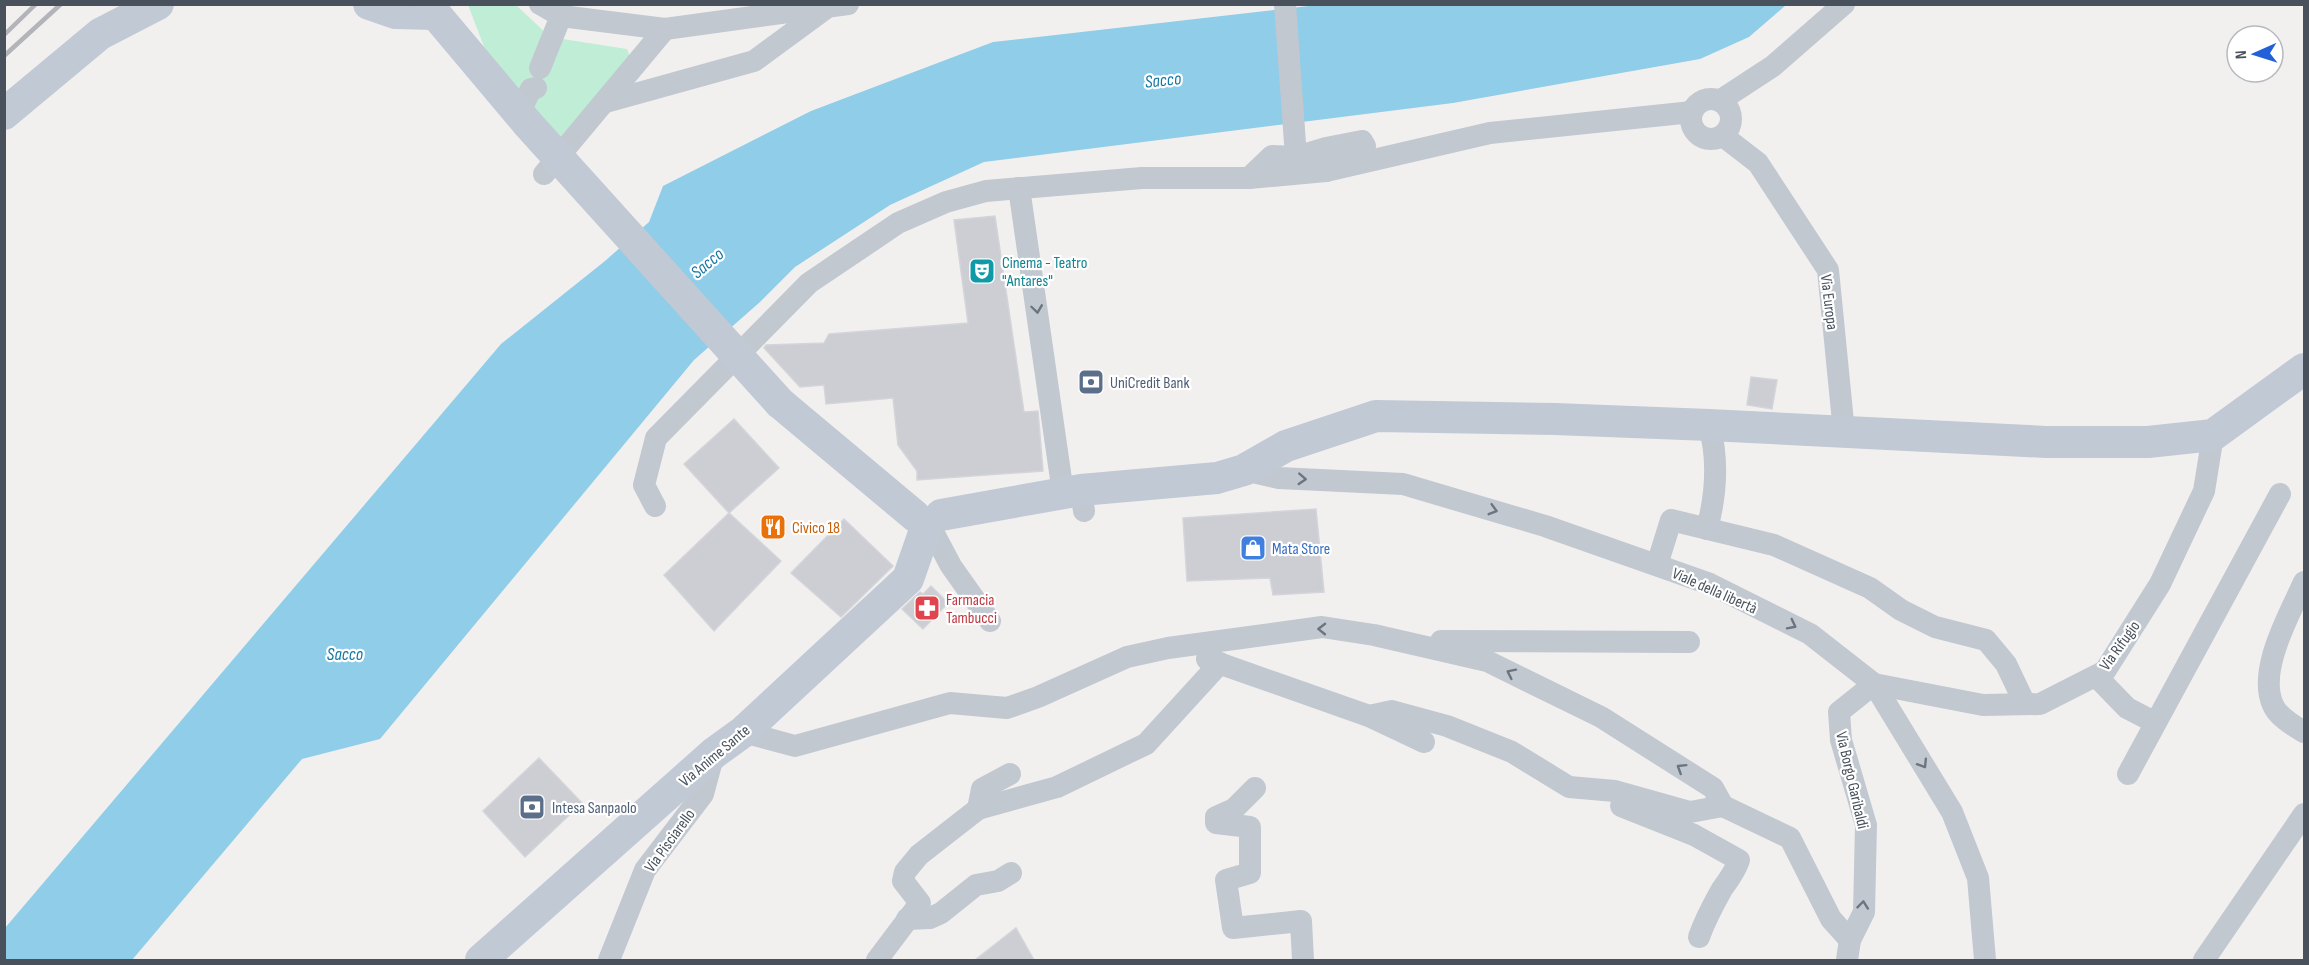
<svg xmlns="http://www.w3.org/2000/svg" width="2309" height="965" viewBox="0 0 2309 965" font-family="'Sofia Sans Condensed',sans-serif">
<rect width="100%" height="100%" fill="#f2f0ef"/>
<path fill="#c0edd6" d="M468 5H516L550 37 627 49 631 59 562 145 493 70Z"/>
<path fill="#8fcde8" d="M1326 4 1786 5 1749 37 1700 59 1453 103 984 162 890 205 795 267 760 302 694 360 380 739 302 759 132 960H5V928L501 344 605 261 649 222 663 186 811 111 993 42Z"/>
<g fill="#ccced4" stroke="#d4d5da" stroke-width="1.5">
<path d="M995 216 1024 412 1038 411 1043 471 917 480V471L898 445 893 398 826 404 824 385 800 387 764 348 766 345 824 343 829 334 968 323 954 220Z"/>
<path d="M1751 377 1777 380 1772 409 1747 405Z"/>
<path d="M734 419 779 468 729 513 684 464Z"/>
<path d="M1316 509 1324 592 1273 595 1270 578 1187 581 1183 518Z"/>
<path d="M729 513 781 561 714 631 664 575Z"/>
<path d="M844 519 893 566 841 617 791 573Z"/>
<path d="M931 586 948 603 923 629 902 609 920 592 923 594Z"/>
<path d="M539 758 582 803 525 857 483 811Z"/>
<path d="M1016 928 1034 960H975Z"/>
</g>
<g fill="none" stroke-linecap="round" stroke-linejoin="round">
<g stroke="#c1c8d0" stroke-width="22">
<path d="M540 4 561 16 665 29 848 4"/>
<path d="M540 68 561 16"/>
<circle cx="1711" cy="119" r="20"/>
<path d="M1721 100 1773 66 1844 4"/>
<path d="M606 102 754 61 825 9"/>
<path d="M519 113 531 89 536 88"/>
<path d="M1723 136 1758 163 1828 270 1844 432"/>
<path d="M1296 157 1326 148 1362 141 1365 146 1360 151 1324 155 1326 171"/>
<path d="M544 174 665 29"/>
<path d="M1249 178 1272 156 1296 157 1285 4"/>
<path d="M1019 188 1063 493"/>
<path d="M1244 470 1279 478 1403 484 1545 526 1710 584 1810 634 1874 684 1952 812 1978 878 1985 960"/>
<path d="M1081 490 1084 511"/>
<path d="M655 506 644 485 656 438 809 283 898 223 946 202 986 191 1142 178H1249L1326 171 1490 133 1692 112"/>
<path d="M1707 529C1716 495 1719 460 1709 425"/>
<path d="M933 532 951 566 990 621"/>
<path d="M1657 565 1671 520 1774 545 1870 588 1901 610 1935 627 1986 640 2006 664 2025 704"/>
<path d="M2304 582C2290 614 2257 670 2273 705 2278 717 2294 726 2304 732"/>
<path d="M1441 641 1689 642"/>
<path d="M1207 659 1369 716 1424 742"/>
<path d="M2096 676 2127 708 2154 722"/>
<path d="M1369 716 1392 711 1447 726 1512 752 1569 787 1615 791 1690 812 1723 806"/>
<path d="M743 732 795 746 950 703 1007 708 1038 697 1127 657 1168 648 1322 627 1374 635 1487 661 1601 717 1713 788 1723 806 1790 838 1831 919 1850 940"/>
<path d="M2128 774 2280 494"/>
<path d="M1255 788 1234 809 1216 817V823L1250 827V873L1226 880 1233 928 1301 921 1303 960"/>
<path d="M1621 806 1694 835 1739 860C1735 872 1729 879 1722 889 1713 905 1705 920 1699 937"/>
<path d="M978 809 982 789 1010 774"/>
<path d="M907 919 930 918 941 913 976 885 998 881 1011 873"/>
<path d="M609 960 645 870 703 794 714 753"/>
<path d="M877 960 920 903 903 881 905 872 919 855 978 809 1057 787 1146 744 1220 663"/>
<path d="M1847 960 1850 940 1864 912 1866 825 1841 740 1839 712 1874 684 1983 705 2040 704 2105 671 2160 584 2204 491 2213 435"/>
<path d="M2204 960 2304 814"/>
</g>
<g stroke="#c1c9d5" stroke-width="32">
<path d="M369 4 395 13 435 14"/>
<path d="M427 4 528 124"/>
<path d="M4 114 100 34 158 4"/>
<path d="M780 403 915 516"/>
<path d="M941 515 1081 490 1217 478 1244 470 1286 446 1376 416 1555 419 1709 425 2046 442H2148L2213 435 2304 369"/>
<path d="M481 960 714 753 743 732 908 579 924 533"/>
</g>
<g stroke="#b2b4b9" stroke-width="4.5">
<path d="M4 35 36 4"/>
<path d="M4 56 61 4"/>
</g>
<path stroke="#c1c9d5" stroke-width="32" d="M528 124 780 403"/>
</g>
<defs><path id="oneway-chevron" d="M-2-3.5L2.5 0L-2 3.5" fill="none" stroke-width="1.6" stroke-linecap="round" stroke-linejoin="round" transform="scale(1.5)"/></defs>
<g stroke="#6c757f">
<use href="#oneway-chevron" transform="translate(1037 309) rotate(82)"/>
<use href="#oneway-chevron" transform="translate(1302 479) rotate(3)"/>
<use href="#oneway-chevron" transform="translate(1493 510) rotate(16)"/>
<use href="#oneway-chevron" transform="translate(1792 625) rotate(27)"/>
<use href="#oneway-chevron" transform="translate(1322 629) rotate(-179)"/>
<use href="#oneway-chevron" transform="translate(1511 673) rotate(-154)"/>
<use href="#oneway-chevron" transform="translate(1923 764) rotate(58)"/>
<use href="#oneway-chevron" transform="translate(1681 768) rotate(-148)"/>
<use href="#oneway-chevron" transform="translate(1863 905) rotate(-84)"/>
</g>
<defs>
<g id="theatre-square" transform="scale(1.35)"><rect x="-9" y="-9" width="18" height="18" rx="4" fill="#0f9aa8" stroke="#fff"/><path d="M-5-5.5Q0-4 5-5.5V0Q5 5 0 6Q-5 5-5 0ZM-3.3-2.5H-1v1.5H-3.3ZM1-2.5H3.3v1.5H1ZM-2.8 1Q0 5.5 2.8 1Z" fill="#fff"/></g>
<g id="bank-square" transform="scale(1.35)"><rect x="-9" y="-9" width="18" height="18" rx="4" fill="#5c6f8a" stroke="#fff"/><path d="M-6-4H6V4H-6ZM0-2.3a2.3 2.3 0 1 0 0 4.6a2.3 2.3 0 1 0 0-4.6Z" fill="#fff"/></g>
<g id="restaurant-square" transform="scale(1.35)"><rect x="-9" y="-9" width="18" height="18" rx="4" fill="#e8710a" stroke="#fff"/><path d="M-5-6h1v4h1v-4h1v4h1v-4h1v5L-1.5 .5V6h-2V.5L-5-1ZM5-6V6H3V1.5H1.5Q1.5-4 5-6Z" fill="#fff"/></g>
<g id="shop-square" transform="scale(1.35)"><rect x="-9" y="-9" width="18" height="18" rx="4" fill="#3f7fe0" stroke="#fff"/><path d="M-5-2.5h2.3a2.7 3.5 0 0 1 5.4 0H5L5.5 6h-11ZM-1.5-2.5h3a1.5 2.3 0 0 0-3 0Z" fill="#fff"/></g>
<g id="pharmacy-square" transform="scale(1.35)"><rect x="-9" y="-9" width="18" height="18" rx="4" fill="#e0444e" stroke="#fff"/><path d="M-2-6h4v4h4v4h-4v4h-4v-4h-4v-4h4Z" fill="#fff"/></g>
</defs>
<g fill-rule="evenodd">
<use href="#theatre-square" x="982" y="271"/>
<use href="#bank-square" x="1091" y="382"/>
<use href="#restaurant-square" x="773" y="527"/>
<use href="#shop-square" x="1253" y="548"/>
<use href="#pharmacy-square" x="927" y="608"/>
<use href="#bank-square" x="532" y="807"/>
</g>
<g text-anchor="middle" stroke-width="4.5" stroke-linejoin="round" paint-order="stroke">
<g font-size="16" fill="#0d838f" stroke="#fff" text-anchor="start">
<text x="1002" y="268">Cinema - Teatro<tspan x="1002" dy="18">"Antares"</tspan></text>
</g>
<g font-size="16" fill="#48515c" stroke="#fff">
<text transform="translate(1830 302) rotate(83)" y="6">Via Europa</text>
<text transform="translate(1715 590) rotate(24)" y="6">Viale della libertà</text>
<text transform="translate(2119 645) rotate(-54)" y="6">Via Rifugio</text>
<text transform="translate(714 755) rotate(-40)" y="6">Via Anime Sante</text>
<text transform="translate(1853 780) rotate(77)" y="6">Via Borgo Garibaldi</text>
<text transform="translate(669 840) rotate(-54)" y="6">Via Pisciarello</text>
</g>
<g font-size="16" fill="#4e5e75" stroke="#fff" text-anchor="start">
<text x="1110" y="388">UniCredit Bank</text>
<text x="552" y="813">Intesa Sanpaolo</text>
</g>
<g font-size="16" fill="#c56008" stroke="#fff" text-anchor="start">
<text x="792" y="533">Civico 18</text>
</g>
<g font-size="16" fill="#366cbe" stroke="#fff" text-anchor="start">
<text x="1272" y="554">Mata Store</text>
</g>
<g font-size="16" fill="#be3a42" stroke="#fff" text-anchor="start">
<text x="946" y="605">Farmacia<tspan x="946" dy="18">Tambucci</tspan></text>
</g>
<g font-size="18" font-style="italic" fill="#1477a4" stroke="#fff">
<text transform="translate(1163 80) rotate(-6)" y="6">Sacco</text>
<text transform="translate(707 263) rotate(-40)" y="6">Sacco</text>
<text x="345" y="660">Sacco</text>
</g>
</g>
<rect width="2309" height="965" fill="none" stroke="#48515c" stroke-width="12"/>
<g transform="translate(2255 54) rotate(267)"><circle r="28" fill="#ffffff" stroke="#b6b9be" stroke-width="1.5"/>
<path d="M0-4.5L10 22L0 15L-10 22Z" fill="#2260d9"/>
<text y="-9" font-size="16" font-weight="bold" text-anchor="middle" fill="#48515c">N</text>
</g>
</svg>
